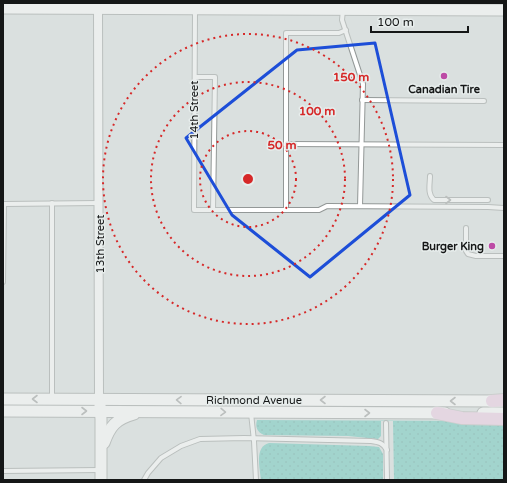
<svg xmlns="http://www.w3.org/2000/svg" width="507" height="483" viewBox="0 0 507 483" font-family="'Varela Round',sans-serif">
<defs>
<pattern id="grass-dots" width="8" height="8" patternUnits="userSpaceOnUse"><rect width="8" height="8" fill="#5dc5b9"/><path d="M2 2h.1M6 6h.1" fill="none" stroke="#50a89e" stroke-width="1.8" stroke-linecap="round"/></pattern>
</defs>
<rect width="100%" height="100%" fill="#dae0df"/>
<g fill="url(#grass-dots)">
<path d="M257 420 485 421 499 423 504 427V480H394L393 421H381V436L378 439 348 436 264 435C257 432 255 427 257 420Z"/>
<path d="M269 443 369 446 379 447 383 454V480H261C260 468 254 447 269 443Z"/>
</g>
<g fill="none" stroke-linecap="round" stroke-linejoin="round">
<g stroke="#939897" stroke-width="6">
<g id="lane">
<path d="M195 10 194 210H319L327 206 488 207 504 208"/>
<path d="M343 10 342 20 363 84 360 206"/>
<path d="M195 77H215L213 210"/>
<path d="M362 100 484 101"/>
<path d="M286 144 504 145"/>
<path d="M430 176C430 184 427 194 434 200H488"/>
<path d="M52 203V399"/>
<path d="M286 210V33H339L346 30"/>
<path d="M466 228V251L468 254 476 256H504"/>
<path d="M3 282 4 204 99 203"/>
<path d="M251 413 254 441 256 480"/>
<path d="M386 423 387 480"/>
<path d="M3 471 101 470"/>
<path d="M144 480 148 473 161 458 181 446 200 439 244 438 371 441C379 442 383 443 387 450"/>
</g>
</g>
<g stroke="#939897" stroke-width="10">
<path id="street" d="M98 8 99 400"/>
</g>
<g stroke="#939897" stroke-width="13">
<g id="secondary">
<path d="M3 8 504 10"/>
<path d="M3 399 501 401"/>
<path d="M100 405 101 419V480"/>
<path d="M3 411 445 413"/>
<path d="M483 413H504"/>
<path d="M104 443C110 426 116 419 134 414"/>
</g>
</g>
<g stroke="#b9b9b9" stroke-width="14">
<g id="primary">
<path d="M492 401 504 400"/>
<path d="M437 413 462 418 504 419"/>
</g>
</g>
<use href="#lane" stroke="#fff" stroke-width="4"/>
<use href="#street" stroke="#fff" stroke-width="8"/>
<use href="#secondary" stroke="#fff" stroke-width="11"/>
<use href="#primary" stroke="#efc9e5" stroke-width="12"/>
</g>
<defs><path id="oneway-chevron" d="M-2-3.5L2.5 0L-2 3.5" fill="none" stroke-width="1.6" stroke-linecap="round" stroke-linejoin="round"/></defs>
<g stroke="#969797">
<use href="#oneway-chevron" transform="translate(448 200)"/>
<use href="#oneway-chevron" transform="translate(35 399) rotate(180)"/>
<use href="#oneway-chevron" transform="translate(179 400) rotate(-179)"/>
<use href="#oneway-chevron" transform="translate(323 400) rotate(-180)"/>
<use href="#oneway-chevron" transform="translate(453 401) rotate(-180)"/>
<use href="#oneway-chevron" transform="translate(84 411)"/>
<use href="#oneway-chevron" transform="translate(223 412) rotate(1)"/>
<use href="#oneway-chevron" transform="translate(367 413)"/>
</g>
<path d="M0 0H507V483H0ZM375 43 410 195 310 277 232 215 186 138 297 50Z" fill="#dae0df" fill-opacity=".55" fill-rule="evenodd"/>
<path fill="none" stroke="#1d4ed8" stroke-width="3" stroke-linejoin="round" d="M375 43 410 195 310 277 232 215 186 138 297 50Z"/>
<g fill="none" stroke="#d62828" stroke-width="2" stroke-dasharray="2 4">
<circle cx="248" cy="179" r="48"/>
<circle cx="248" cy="179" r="97"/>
<circle cx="248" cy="179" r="145"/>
</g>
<g fill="#bd4ba6" stroke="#e7edec" stroke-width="1.5">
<circle cx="444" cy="76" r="4"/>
<circle cx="492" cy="246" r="4"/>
</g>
<g text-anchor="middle" stroke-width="3" stroke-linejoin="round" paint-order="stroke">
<g font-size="11" font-weight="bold" fill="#151717" stroke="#e7edec">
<text x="444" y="93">Canadian Tire</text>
<text x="484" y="250" text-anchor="end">Burger King</text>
</g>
<g font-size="11" fill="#151717" stroke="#e7edec">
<text transform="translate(194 110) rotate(-90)" y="4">14th Street</text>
<text transform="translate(100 244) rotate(-90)" y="4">13th Street</text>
<text x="254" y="404">Richmond Avenue</text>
</g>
</g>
<circle cx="248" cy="179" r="6" fill="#d62828" stroke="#e7edec" stroke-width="2"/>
<g font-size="12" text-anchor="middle" font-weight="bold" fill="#d62828" stroke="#e7edec" stroke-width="3" stroke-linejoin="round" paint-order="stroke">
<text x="351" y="81">150 m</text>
<text x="317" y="115">100 m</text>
<text x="282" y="149">50 m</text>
</g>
<rect width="507" height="483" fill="none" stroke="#151717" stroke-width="8"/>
<path d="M371 26v6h97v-6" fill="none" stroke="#151717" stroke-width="2"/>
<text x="377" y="26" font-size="12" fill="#151717" stroke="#e7edec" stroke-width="3" paint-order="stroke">100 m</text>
</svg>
